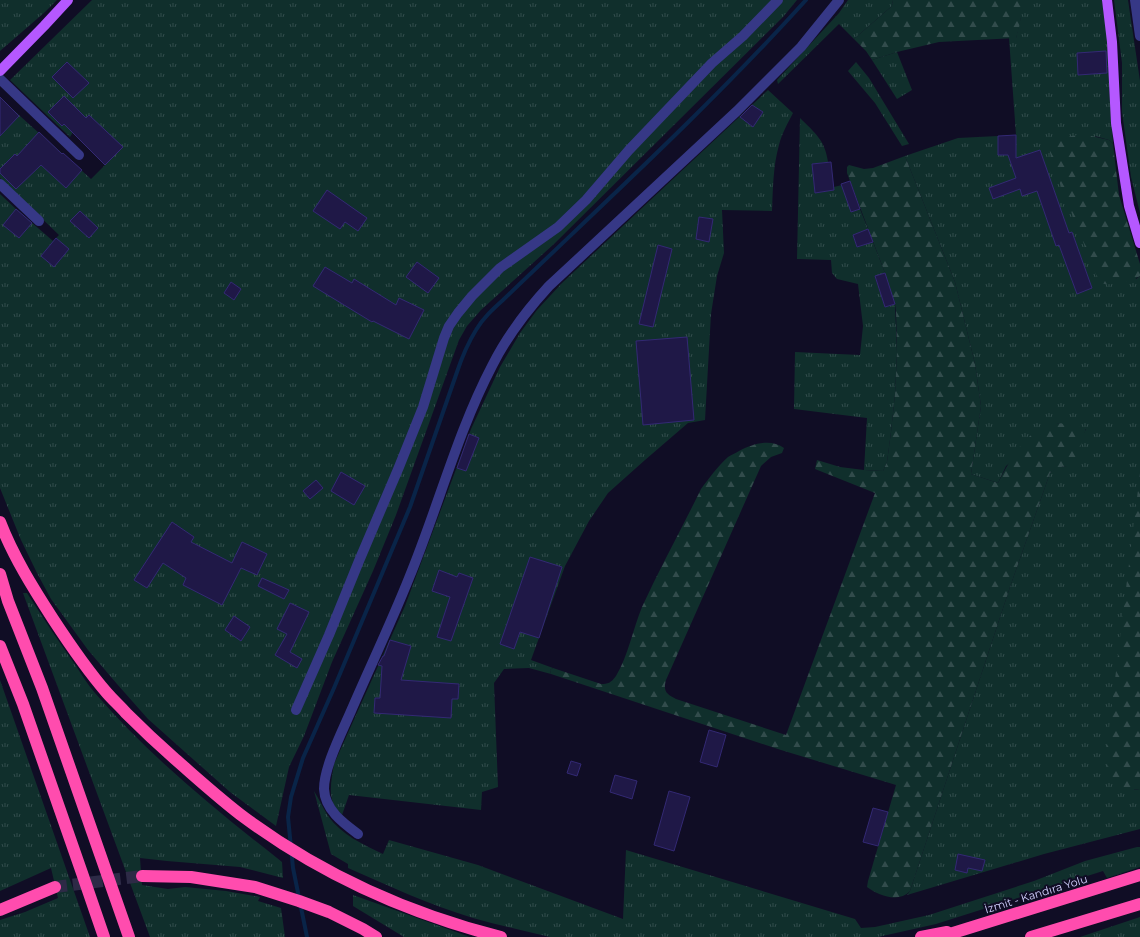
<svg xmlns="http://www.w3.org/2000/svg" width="1140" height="937" viewBox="0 0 1140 937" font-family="Montserrat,sans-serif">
<defs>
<pattern id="grass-tufts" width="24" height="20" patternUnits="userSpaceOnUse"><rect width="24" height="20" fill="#102f2c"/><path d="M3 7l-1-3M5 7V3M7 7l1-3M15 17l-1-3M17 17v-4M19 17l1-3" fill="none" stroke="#324c4c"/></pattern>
<pattern id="forest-firs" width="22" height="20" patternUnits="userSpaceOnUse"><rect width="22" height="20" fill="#102f2c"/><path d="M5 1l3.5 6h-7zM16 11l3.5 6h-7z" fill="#324c4c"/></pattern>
</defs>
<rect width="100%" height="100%" fill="#100d25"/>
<g fill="url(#grass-tufts)">
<path d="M0 0H57L45 12 0 51Z"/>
<path d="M92 0H797L783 17 554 244 481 310 467 326 459 340 396 515 373 571 332 662 304 736 289 767 276 826 230 792 185 752 148 719 117 684 88 650 51 599 37 573 21 540 0 488V194L16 209 53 241 59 235 0 178V97C29 126 61 151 91 179L105 165 73 132 70 137 10 80Z"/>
<path d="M848 0H893L892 6 854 39 839 24 778 84 777 80 839 13Z"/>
<path d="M1021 0H1102L1107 36 1113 144 1109 140 1095 136 1136 279 1140 276V473L1134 790 1140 789V829L1044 854 907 895 910 891 1010 587 1050 473 1057 467 1068 466 1086 429 1057 423 1006 466 998 483 971 474 981 406 975 364 955 282 905 156 958 138 998 136V155H1016V135L1009 38H1016L1021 17Z"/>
<path d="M1114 0H1128L1140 81V213L1131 177 1122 112V63Z"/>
<path d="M897 52 912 90 897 99 872 60Z"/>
<path d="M856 62 869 78 909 144 902 146 875 103 848 71Z"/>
<path d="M768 90 793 113C788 123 782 133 779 145 773 166 773 189 772 211L722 210 724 253 717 276 711 314 705 420 688 423 645 460 608 493 589 521 565 566 531 660 553 668 550 670 551 674 529 668 504 669 494 683 498 787 482 792 481 810 349 795 342 815C340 812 336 809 334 805 328 793 332 777 334 764L405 606 471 429 500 367 520 333 537 310 562 283Z"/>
<path d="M800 118C815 133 825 140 828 162L812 164 815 193 834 190V187L850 183 851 212 860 209 868 229 853 235 857 247 873 242 885 273 875 277 885 307 895 304 897 353 895 394 891 432 887 462 883 471 864 470 867 418 794 409 795 352 860 355 863 326 858 284 837 279 832 273 831 260 797 259Z"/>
<path d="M23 593H27C43 618 59 642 76 666 82 675 88 685 95 693 150 757 216 810 282 862L283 878 240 867 167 861 140 858 142 885 168 889 185 887 226 891 260 897 258 901 281 908 285 937H150Z"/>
<path d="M0 680 90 937H0V920L25 912 58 898 51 868 0 891Z"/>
<path d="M314 791C319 799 323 808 328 816 342 835 362 844 383 854L389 840 478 865 623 919 626 850 855 919 861 928 875 927 929 915 1034 881 1085 861 1137 847H1140V867L1107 878 1103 871 936 924 878 937H550C524 931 498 925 473 918 430 905 389 886 348 868V864L331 854Z"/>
<path d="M353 895 470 937H404L353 906Z"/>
<path d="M1140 917V937H1080Z"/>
</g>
<g fill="url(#forest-firs)">
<path d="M893 0H1021C1023 13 1020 26 1016 38L939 42 897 52 872 60 866 51 854 39 892 6Z"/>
<path d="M1083 134 1109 140 1113 144 1119 195 1140 264V276C1133 280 1114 285 1105 284 1103 284 1101 283 1099 282L1053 166 1049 148C1062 138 1066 137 1083 134Z"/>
<path d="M905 156 955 282 975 364 981 406 971 474 998 483C1010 460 1027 427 1056 423 1063 423 1079 427 1086 428L1074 468C1063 465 1059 466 1050 473L1010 587 910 891C899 903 879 896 867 887L868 881 896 785 781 750 551 674 550 670 553 668 601 684C608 684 611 683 616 676 628 656 633 629 642 607 660 568 682 528 701 489 709 478 718 466 728 457 731 455 736 453 739 451 753 444 770 438 784 448L782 453 771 457 761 466 666 680C663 691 666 694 676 699L786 735 875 493 815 469 817 460 840 467 864 470 883 471 887 462 891 432 895 394 897 353 896 310 895 304 885 273 847 173V167L849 165 864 169 873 168Z"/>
<path d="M1140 473V789C1127 792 1114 786 1109 773 1107 768 1107 760 1106 754Z"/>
</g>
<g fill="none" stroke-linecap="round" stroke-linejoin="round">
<path stroke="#092448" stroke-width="4" d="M307 937 293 868 288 817 291 797 303 758 334 688 410 507 457 372C462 357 468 343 476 330 483 318 493 309 503 300 606 201 711 105 806 0"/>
</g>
<g fill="#1f1847" stroke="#332974">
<path d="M1106 51 1107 73 1078 75 1077 53Z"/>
<path d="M67 62 89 83 73 98 52 77Z"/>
<path d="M64 96 86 118 89 115 123 147 105 165 64 124 62 126 48 112Z"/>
<path d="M0 97 19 116 0 136Z"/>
<path d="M752 105 763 112 753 127 740 117Z"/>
<path d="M39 132 62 154 63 153 82 170 66 188 41 165 16 189 0 173V169L15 154 17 156Z"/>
<path d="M1016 135V158L1040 150 1069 233 1072 232 1092 288 1077 294 1059 245 1056 246 1037 191 1022 196 1020 189 993 199 989 188 1016 178 1008 155H998V136Z"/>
<path d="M831 162 834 190 815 193 812 164Z"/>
<path d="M850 181 860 209 851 212 841 184Z"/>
<path d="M327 190 367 218 358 231 345 222 340 229 313 211Z"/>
<path d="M16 209 32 223 19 238 3 225Z"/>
<path d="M80 211 98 228 89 238 70 221Z"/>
<path d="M699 217 713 219 709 242 696 239Z"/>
<path d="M868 229 873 242 857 247 853 235Z"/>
<path d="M56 238 69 249 54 267 41 256Z"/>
<path d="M658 245 672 249 653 327 639 324Z"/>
<path d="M417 262 439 278 428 293 406 277Z"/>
<path d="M325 267 352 283 354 279 396 305 399 298 424 310 409 339 373 321 372 322 313 286Z"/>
<path d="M885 273 895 304 885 307 875 276Z"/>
<path d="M231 282 241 289 234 300 224 293Z"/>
<path d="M687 337 694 420 643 425 636 341Z"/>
<path d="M469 434 479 438 466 471 457 468Z"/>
<path d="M341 472 365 486 354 505 331 491Z"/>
<path d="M316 480 323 488 310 499 303 491Z"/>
<path d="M172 522 194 537 191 542 232 563 242 542 267 554 257 575 241 568 222 605 183 585 186 578 163 563 147 588 134 580Z"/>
<path d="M530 557 562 567 539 638 520 632 514 649 500 644Z"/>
<path d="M439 570 457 577 459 573 473 578 451 641 437 637 450 597 432 591Z"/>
<path d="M262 578 289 590 284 599 258 586Z"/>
<path d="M290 603 309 612 290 652 302 659 297 668 275 655 287 634 277 629Z"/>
<path d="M234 616 250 627 241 641 225 630Z"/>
<path d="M390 640 411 646 401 680 459 684 458 699H452L451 718 374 713 375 698H380L382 666 378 665 383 656H384Z"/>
<path d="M709 730 726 735 717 767 700 762Z"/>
<path d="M571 761 581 764 577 776 567 773Z"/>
<path d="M615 775 637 781 632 799 610 792Z"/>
<path d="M669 791 690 797 674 851 654 845Z"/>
<path d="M873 808 888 812 878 846 863 842Z"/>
<path d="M958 854 985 860 982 871 968 868 967 873 955 870Z"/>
</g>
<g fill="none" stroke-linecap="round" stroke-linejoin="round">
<path stroke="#2d2a46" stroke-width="12" stroke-dasharray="12 6" stroke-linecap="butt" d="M55 887 142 876"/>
<g stroke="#363886" stroke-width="10">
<path d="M1135 0 1140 36"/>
<path d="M0 79 79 155"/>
<path d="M0 184 39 221"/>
<path d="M296 710 329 635 359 561 399 467 423 407 444 338 449 326 458 313 472 296 500 268 558 227 586 200 629 150 712 63 743 36 778 0"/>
<path d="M358 834C343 823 325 810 324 789 324 767 342 732 351 711 370 667 391 623 409 578 438 508 457 433 492 366 507 336 526 311 549 286L737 111 801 47 839 0"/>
</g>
<g stroke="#b558ff" stroke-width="10">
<path d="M1107 0 1112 42 1116 123 1129 206 1140 243"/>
<path d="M0 71 44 26 68 0"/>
</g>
<g stroke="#ff4cae" stroke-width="12">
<path d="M0 522C13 556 33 588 53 619 70 645 87 670 107 693 113 700 120 706 126 713 142 729 158 744 175 759 198 779 221 800 245 818 321 874 410 914 501 937"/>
<path d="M0 574 8 601 42 688 129 937"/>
<path d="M0 646 23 704 82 873 104 937"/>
<path d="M142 876 191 877 255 887 299 901 329 912 363 929 376 937"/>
<path d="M0 910 55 887"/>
<path d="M921 937 947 932"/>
<path d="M940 937 1140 875"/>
<path d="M1031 937 1140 904"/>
</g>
</g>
<g text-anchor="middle" stroke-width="4" stroke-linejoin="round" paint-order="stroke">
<g font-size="11" fill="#d3d1ff" stroke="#100d25">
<text transform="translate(1036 894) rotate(-17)" y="4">İzmit - Kandıra Yolu</text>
</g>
</g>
</svg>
